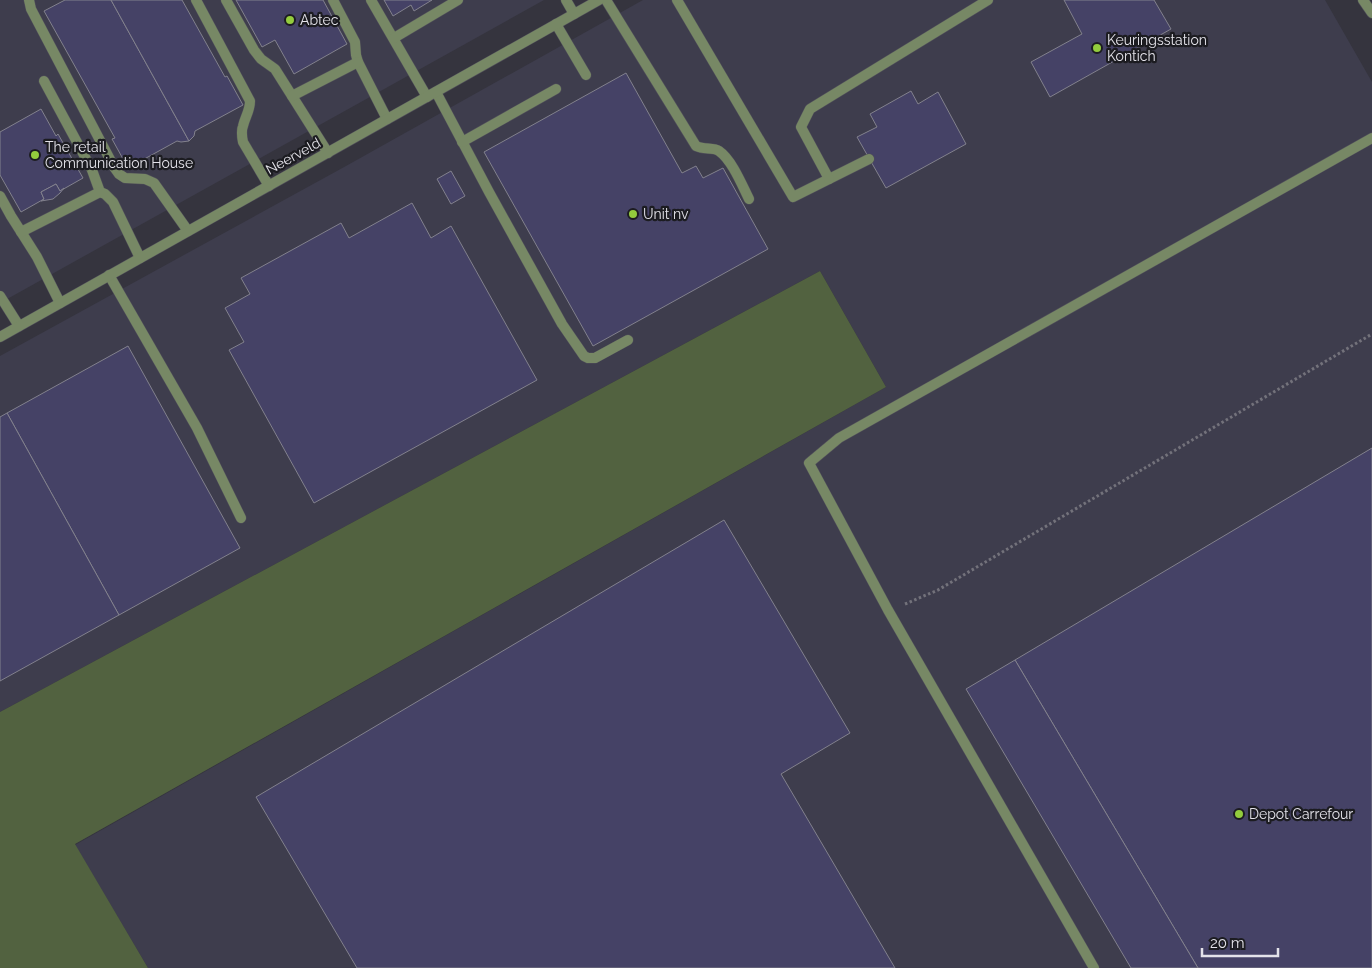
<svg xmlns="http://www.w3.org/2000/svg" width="1372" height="968" viewBox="0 0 1372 968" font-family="Raleway,sans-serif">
<rect width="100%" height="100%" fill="#35343e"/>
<g fill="#3e3d4d">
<path d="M0 0H544L0 303Z"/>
<path d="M643 0H1325L1372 82V968H148L75 845 886 387 820 271 0 712V356L346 166Z"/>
</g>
<path fill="#526240" d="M820 271 886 387 75 844 148 968H0V712Z"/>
<g fill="#454266" stroke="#82818d">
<path d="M65 0H111L189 141 181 142 177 141 128 168 112 139 115 138 44 11Z"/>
<path d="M111 0H182L225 77 227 76 243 105 195 131 194 136 189 141Z"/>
<path d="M236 0H323L347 44 294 74 275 40 262 47Z"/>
<path d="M384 0H432L414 11 411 5 393 16Z"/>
<path d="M1064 0H1154L1171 29 1050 97 1031 62 1082 34Z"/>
<path d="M626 73 682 173 696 166 703 178 723 168 768 249 593 346 484 152Z"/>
<path d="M911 91 918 104 938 92 966 144 886 188 857 137 877 127 870 114Z"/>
<path d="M41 109 56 136 58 134 83 178 60 191 56 184 41 192 44 199 21 212 0 175V132Z"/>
<path d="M451 171 465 196 451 204 437 179Z"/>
<path d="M56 184 60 191 64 188 60 193 53 199 41 201 44 199 41 192Z"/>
<path d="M412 203 431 238 451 226 537 380 314 503 229 350 244 342 225 308 250 294 241 278 341 223 349 238Z"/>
<path d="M128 346 240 548 119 615 7 413Z"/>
<path d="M7 413 119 615 0 681V417Z"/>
<path d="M1372 448V968H1198L1015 660Z"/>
<path d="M724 520 850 733 781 774 895 968H357L256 797Z"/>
<path d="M1015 660 1198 968H1131L966 689Z"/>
</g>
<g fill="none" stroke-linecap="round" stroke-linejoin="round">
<g stroke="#51505a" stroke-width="11">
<g id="service">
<path d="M29 0 31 9 114 167 119 174 125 178 145 179 154 183 188 231"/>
<path d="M196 0 250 101C250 111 245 117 243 126 241 131 242 137 243 142L269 186"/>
<path d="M226 0 254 50 261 59 275 69 328 153"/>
<path d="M333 0 355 42 356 55 358 62 387 119"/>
<path d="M371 0 427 97"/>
<path d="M566 0 574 14"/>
<path d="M606 0 696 146C704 150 713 147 719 151 732 160 742 185 749 199"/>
<path d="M677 0 793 197 869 159"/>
<path d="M1363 0 1372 13"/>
<path d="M556 24 586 75"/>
<path d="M394 38 458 0"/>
<path d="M44 81 92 170 100 192"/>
<path d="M436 92 489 192 562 324 584 356 588 358H595L628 340"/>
<path d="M292 96 358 62"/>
<path d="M462 142 556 89"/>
<path d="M829 179 801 127 810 109 988 0"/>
<path d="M0 196 11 216 37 257 60 303"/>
<path d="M21 232 100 192 105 194 113 202 140 258"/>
<path d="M109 275 197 428 241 518"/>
<path d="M0 296 19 326"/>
<path d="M1094 968 888 610 809 463 839 438 1372 138"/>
</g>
</g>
<g stroke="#51505a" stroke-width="11">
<path id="minor" d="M0 337 599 0"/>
</g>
<path stroke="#73727b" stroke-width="3" stroke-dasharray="2.5 2.5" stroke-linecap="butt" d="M905 604 938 590 1372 334"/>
<use href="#service" stroke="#778865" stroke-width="10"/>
<use href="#minor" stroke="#778865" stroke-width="10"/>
</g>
<g fill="#93cc3d" stroke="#1c1c21" stroke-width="2">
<circle cx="290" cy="20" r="5"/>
<circle cx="1097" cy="48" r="5"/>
<circle cx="35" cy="155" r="5"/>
<circle cx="633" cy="214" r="5"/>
<circle cx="1239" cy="814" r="5"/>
</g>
<g text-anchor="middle" stroke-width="4.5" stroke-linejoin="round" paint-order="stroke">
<g font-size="14" fill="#e4e3ea" stroke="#1c1c21" text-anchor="start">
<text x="300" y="25">Abtec</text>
<text x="1107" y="45">Keuringsstation<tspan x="1107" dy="16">Kontich</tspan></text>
<text x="45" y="152">The retail<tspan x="45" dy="16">Communication House</tspan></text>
<text x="643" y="219">Unit nv</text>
<text x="1249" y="819">Depot Carrefour</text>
</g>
<g font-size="14" fill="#e4e3ea" stroke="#1c1c21">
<text transform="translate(293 156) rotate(-29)" y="5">Neerveld</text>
</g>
</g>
<path d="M1202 948v8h76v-8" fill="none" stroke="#e4e3ea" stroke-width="2.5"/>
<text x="1210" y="948" font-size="15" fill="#e4e3ea" stroke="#1c1c21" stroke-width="4" paint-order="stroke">20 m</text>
</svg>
